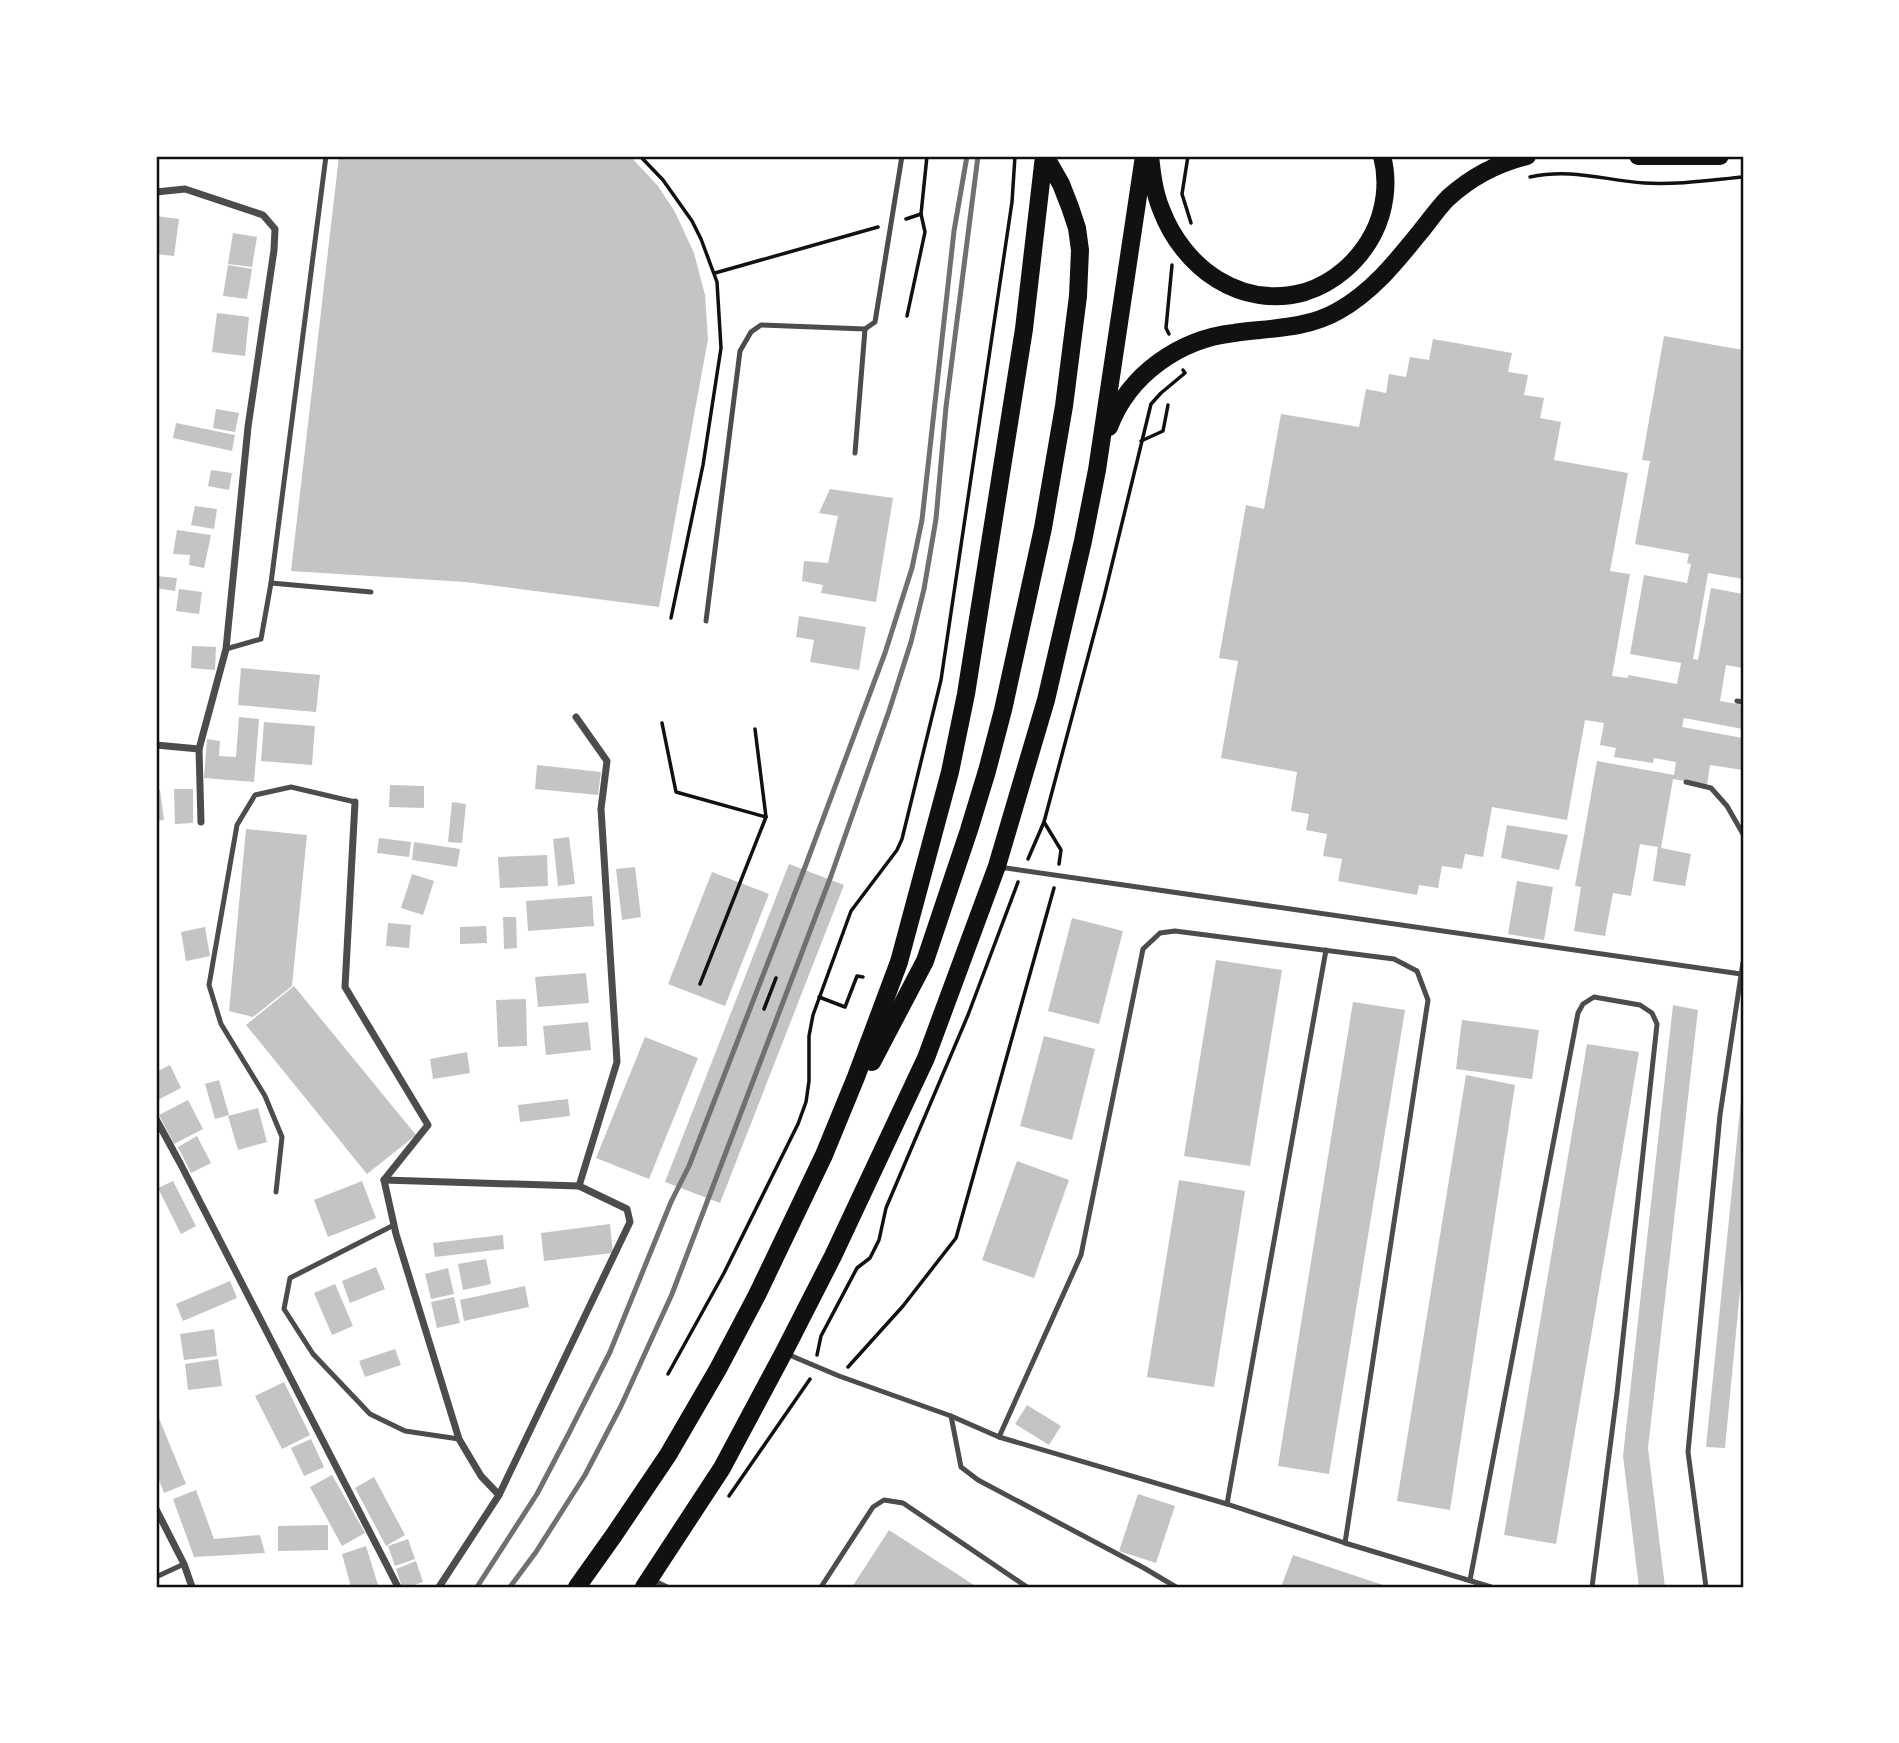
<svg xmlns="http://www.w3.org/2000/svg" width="1899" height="1743" viewBox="0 0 1899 1743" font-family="Lora,serif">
<rect width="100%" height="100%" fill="#fff"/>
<g fill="#c4c4c4">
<path d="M339 156H630L658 186 675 212 694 253 705 295 708 339 659 607 466 582 291 571Z"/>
<path d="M156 216 179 219 174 256 156 254Z"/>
<path d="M233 233 257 237 252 267 228 264Z"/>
<path d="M228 265 252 269 247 299 223 296Z"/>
<path d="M217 313 249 317 245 356 212 352Z"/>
<path d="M1664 336 1743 350V579L1708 573 1693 659 1698 660 1711 588 1743 594V668L1726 665 1720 701 1743 705V729L1684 718 1682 727 1743 738V770L1710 765 1707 785 1673 779 1661 848 1691 854 1685 886 1653 881 1658 847 1640 844 1631 896 1613 893 1605 936 1574 931 1581 887 1575 886 1597 761 1674 775 1676 762 1654 758 1653 763 1614 757 1616 748 1600 745 1604 723 1585 720 1567 820 1492 807 1483 857 1465 854 1462 869 1442 866 1438 888 1419 885 1417 895 1338 881 1342 859 1323 856 1327 834 1306 830 1309 814 1291 811 1297 772 1221 758 1238 661 1219 658 1246 505 1264 509 1281 414 1359 427 1366 389 1386 393 1389 374 1406 377 1410 357 1429 360 1433 339 1512 353 1508 372 1528 375 1524 395 1544 398 1540 418 1561 422 1554 460 1628 473 1610 571 1630 574 1612 676 1628 678V675L1677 684 1681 663 1630 654 1644 575 1687 583 1691 564 1687 563 1689 554 1635 544 1650 461 1642 460Z"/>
<path d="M216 409 239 413 235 432 213 428Z"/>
<path d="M176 423 235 435 232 451 173 438Z"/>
<path d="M211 470 232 473 229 490 208 486Z"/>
<path d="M830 489 893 498 876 602 821 593 823 585 802 581 804 561 828 563 838 516 819 513Z"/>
<path d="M195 506 217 509 214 529 191 525Z"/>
<path d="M177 530 211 535 204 568 189 565 190 555 173 554Z"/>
<path d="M156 576 177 578 175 591 156 588Z"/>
<path d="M179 589 202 592 199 614 176 611Z"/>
<path d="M799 616 866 627 859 670 810 662 814 640 796 637Z"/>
<path d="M192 646 216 647 215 670 191 668Z"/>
<path d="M241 668 320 675 316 712 238 705Z"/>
<path d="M239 717 259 719 254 782 204 778 207 739 220 741 219 756 236 757Z"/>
<path d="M264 722 315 726 312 765 261 761Z"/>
<path d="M537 765 601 772 598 795 535 789Z"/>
<path d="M390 785 424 786V808L389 807Z"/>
<path d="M174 789H193V823L175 824Z"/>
<path d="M156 790H160L164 820 156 821Z"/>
<path d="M452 802 466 804 462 843 448 842Z"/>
<path d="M1507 825 1568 835 1559 870 1501 858Z"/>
<path d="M246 829 307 835 292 986 253 1017 229 1011Z"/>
<path d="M569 837 575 884 558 886 553 839Z"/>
<path d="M379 838 411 842 409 857 377 853Z"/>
<path d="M414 842 460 849 457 867 412 860Z"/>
<path d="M547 855 548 886 500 888 498 857Z"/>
<path d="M789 864 844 885 720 1203 665 1182Z"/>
<path d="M635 867 641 917 622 920 616 869Z"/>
<path d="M712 872 769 894 725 1006 668 984Z"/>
<path d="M412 874 434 881 423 915 401 908Z"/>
<path d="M1517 881 1553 887 1544 940 1508 934Z"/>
<path d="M592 896 594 926 528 931 526 901Z"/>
<path d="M503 917H516L517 948 504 949Z"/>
<path d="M1072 918 1123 931 1099 1024 1048 1011Z"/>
<path d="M388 923 411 925 409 948 386 946Z"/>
<path d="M486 926 487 943 460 944V927Z"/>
<path d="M205 927 210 956 186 961 181 932Z"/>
<path d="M1216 960 1282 970 1250 1166 1184 1156Z"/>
<path d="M586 973 589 1003 538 1007 535 977Z"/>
<path d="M294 986 416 1135 367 1174 246 1025Z"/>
<path d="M526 999 527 1046 498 1047 496 1000Z"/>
<path d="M1353 1002 1405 1010 1329 1474 1278 1466Z"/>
<path d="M1673 1005 1698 1010 1648 1448 1665 1587H1639L1623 1456Z"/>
<path d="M1462 1020 1539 1030 1532 1079 1456 1069Z"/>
<path d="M588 1022 591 1050 546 1055 543 1026Z"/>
<path d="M1044 1036 1095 1049 1072 1140 1020 1126Z"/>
<path d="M645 1037 698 1058 649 1179 596 1158Z"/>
<path d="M1587 1044 1639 1052 1556 1544 1504 1535Z"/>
<path d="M467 1052 470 1073 433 1079 430 1059Z"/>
<path d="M170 1065 181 1088 156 1101V1072Z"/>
<path d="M1466 1075 1515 1085 1450 1510 1397 1501Z"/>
<path d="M219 1080 229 1115 215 1119 205 1084Z"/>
<path d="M568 1099 570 1116 520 1122 518 1105Z"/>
<path d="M188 1100 203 1129 174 1144 159 1115Z"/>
<path d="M1741 1100H1743V1259L1725 1448 1706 1447Z"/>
<path d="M258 1108 267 1142 238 1150 228 1116Z"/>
<path d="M197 1136 211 1163 191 1173 178 1147Z"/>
<path d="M1017 1161 1069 1180 1034 1278 982 1260Z"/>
<path d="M1179 1180 1245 1191 1214 1387 1147 1377Z"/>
<path d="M173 1181 196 1226 181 1234 158 1188Z"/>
<path d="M362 1181 376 1218 328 1237 314 1200Z"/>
<path d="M610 1224 613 1253 544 1261 541 1233Z"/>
<path d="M503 1235 504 1249 435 1257 433 1243Z"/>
<path d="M486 1259 491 1284 463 1290 458 1264Z"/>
<path d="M376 1267 385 1289 350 1303 342 1281Z"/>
<path d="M448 1268 454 1294 431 1299 425 1274Z"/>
<path d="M230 1281 237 1298 183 1321 176 1304Z"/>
<path d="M335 1284 353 1326 332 1335 314 1293Z"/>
<path d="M525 1286 529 1307 464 1321 460 1300Z"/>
<path d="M454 1297 460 1323 437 1328 431 1302Z"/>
<path d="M214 1329 217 1356 184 1360 180 1334Z"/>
<path d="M395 1349 401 1365 365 1377 359 1361Z"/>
<path d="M218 1359 222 1386 188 1390 185 1364Z"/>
<path d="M284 1382 310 1435 282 1449 255 1396Z"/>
<path d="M1027 1405 1061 1426 1049 1445 1015 1424Z"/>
<path d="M156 1411 186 1484 164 1493 156 1472Z"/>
<path d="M311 1439 324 1467 304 1476 291 1448Z"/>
<path d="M332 1475 365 1533 342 1546 310 1487Z"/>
<path d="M374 1477 405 1535 386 1546 355 1488Z"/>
<path d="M196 1490 214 1539 260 1535 265 1553 194 1557 173 1499Z"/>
<path d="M1138 1494 1175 1506 1156 1563 1119 1551Z"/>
<path d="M328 1525V1550L278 1551V1526Z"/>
<path d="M889 1530 977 1587H852Z"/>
<path d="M408 1539 415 1559 395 1566 388 1546Z"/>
<path d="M366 1546 378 1585 369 1587H351L342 1554Z"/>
<path d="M1293 1555 1389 1587H1281Z"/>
<path d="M416 1561 423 1582 408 1587H402L396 1569Z"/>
</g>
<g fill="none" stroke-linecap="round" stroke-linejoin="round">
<g stroke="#111" stroke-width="3.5">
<path d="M640 156 663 180 692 221 701 239 717 282 721 348 703 465 671 618"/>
<path d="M1188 156 1182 194 1191 223"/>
<path d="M1530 177C1572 168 1603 180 1644 183 1677 185 1711 180 1743 177"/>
<path d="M906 219 921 214"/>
<path d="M715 273 878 227"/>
<path d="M907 316 925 232 921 214 927 156"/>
<path d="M1169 334 1166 328 1172 265"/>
<path d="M1141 441 1163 431 1168 405"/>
<path d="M662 723 676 792 766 817 700 984"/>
<path d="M755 729 766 817"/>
<path d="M1028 859 1044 822"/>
<path d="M1059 864 1061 850 1044 822 1104 597 1151 404 1161 393 1185 373 1183 370"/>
<path d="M819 997 845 1007 857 976 863 977"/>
<path d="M764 1009 776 978"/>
<path d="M817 1355 821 1336 857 1268 870 1258 879 1240 886 1208 968 1015 1018 882"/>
<path d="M848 1367 903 1306 956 1238 1054 888"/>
<path d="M668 1374 724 1273 798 1124 806 1102 809 1081V1036L813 1015 851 911 897 850 902 839 941 680 1012 202 1015 156"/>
<path d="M729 1496 810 1379"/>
</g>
<g stroke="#4c4c4c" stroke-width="5">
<path d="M326 156 271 583 371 592"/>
<path d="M855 453 865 329"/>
<path d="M706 621 740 351 751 332 761 325 865 329 875 322 902 156"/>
<path d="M226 649 261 639 271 583"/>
<path d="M1737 701 1743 702"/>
<path d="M1686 782 1711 788 1727 806 1743 834"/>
<path d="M999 867 1741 974"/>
<path d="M276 1192 282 1137 265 1096 221 1024 209 985 237 825 255 795 291 787 355 802"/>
<path d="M394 1225 290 1278 284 1309 313 1354 370 1414 405 1431 459 1439"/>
<path d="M787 1354 839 1376 951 1416 961 1467 978 1480 1144 1568 1176 1587"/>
<path d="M951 1416 999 1437 1227 1504 1345 1543 1491 1587"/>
<path d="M999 1437 1081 1255 1143 949 1160 933 1175 931 1394 959 1417 971 1428 1000 1345 1543"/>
<path d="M1227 1504 1326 950"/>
<path d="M156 1577 184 1564"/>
<path d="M653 1580 667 1587"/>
<path d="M1470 1580 1578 1013 1583 1004 1594 997 1640 1005 1652 1013 1657 1024 1617 1393 1592 1587"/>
<path d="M821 1587 873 1507 884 1500 903 1503 1027 1587"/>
<path d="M1706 1587 1688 1452 1720 1115 1743 962"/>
</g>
<g stroke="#4c4c4c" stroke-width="7">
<path d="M156 192 185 189 263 215 275 229 274 250 248 427 226 649 199 749 201 822"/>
<path d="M576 717 607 761 601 809 617 1062 579 1186"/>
<path d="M156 745 199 749"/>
<path d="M355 802 345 987 428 1125 384 1180 396 1234 459 1439 481 1476 499 1495"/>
<path d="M156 1119 180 1163 398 1587"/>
<path d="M384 1180 579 1186 627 1209 630 1222 499 1495 439 1587"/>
<path d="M156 1509 184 1564 192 1587"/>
</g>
<g stroke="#111" stroke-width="18">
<path d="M1150 156C1152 174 1154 192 1161 209 1183 268 1241 310 1305 292 1334 283 1359 261 1373 234 1385 211 1389 182 1382 156"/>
<path d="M1638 156H1720"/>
<path d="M1109 427C1129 374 1180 339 1234 333 1269 328 1307 329 1338 311 1372 292 1396 262 1421 231 1430 220 1438 208 1448 198 1470 178 1498 163 1527 156"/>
<path d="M872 1062 925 961 969 830 987 771 1003 710 1043 528 1064 406 1078 296 1080 250 1077 228 1070 207 1061 184 1045 156"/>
<path d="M577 1587 614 1535 668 1455 718 1369 757 1295 824 1155 856 1077 899 962 950 772 966 694 1024 329 1044 156"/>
<path d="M644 1587 722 1468 784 1352 833 1256 926 1058 997 866 1046 700 1083 541 1097 470 1144 156"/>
</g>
<g stroke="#707070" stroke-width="5">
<path d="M477 1587 537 1494 569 1433 610 1352 671 1202 689 1166 805 867 885 653 912 568 922 520 954 231 967 156"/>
<path d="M510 1587 536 1552 585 1475 621 1406 672 1294 831 876 889 711 911 642 924 589 936 519 946 407 978 156"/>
</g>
</g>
<rect width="1899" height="1743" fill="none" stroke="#ffffff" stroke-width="315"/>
<rect x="158" y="158" width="1584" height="1428" fill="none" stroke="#111" stroke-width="2.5"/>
</svg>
